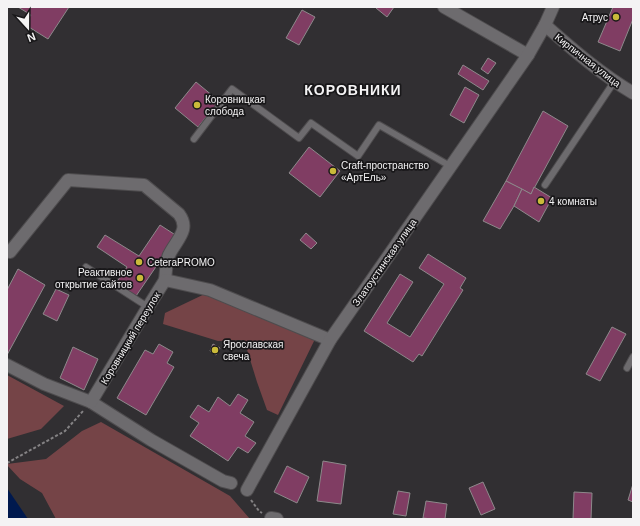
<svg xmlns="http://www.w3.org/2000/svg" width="640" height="526" viewBox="0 0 640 526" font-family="Arial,sans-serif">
<rect width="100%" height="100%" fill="#312f32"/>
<g fill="#754447">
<path d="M211 291 315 339 278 415 267 410 257 382 244 340 218 341 163 324 165 313Z"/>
<path d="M7 375 64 406 41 429 7 439Z"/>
<path d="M101 422 230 496 250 519H56L42 493 20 479 7 465V464L46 459 82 431Z"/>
</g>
<path fill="#00194e" d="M7 488 28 519H7Z"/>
<g fill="#803d63" stroke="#8d898b">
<path d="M18 7H69L48 39 24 24 31 15Z"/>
<path d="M376 7H394L387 17 376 8Z"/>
<path d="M613 7H633V19L620 51 598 42Z"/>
<path d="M302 10 315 17 299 45 286 38Z"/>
<path d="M488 58 496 63 488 74 481 69Z"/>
<path d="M463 65 489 81 483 90 458 74Z"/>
<path d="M196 82 219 101 198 127 175 108Z"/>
<path d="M465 87 479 95 464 123 450 115Z"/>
<path d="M543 111 568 126 531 194 506 181Z"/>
<path d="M309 147 340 171 320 197 289 173Z"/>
<path d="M506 181 522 189 514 206 500 229 483 221Z"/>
<path d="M534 187 552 198 539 222 514 206 522 189 531 194Z"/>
<path d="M160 225 177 236 136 296 116 283 127 267 97 247 105 235 139 256Z"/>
<path d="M306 233 317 243 311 249 300 240Z"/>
<path d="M428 254 466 278 460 288 463 290 422 356 419 354 413 362 364 331 400 274 413 282 387 323 410 337 444 284 419 268Z"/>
<path d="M18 269 45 285 7 355V290Z"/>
<path d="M56 289 69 295 57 321 43 314Z"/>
<path d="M612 327 626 334 600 381 586 374Z"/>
<path d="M159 344 173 352 167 363 174 367 146 415 117 398 145 350 153 354Z"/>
<path d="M213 344 220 348 216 355 210 351Z"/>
<path d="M73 347 98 359 84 390 60 378Z"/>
<path d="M238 394 248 400 240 413 254 422 245 436 256 443 248 453 238 447 228 461 190 436 199 423 190 417 198 405 209 412 218 397 230 406Z"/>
<path d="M323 461 346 465 341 504 317 501Z"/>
<path d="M287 466 309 477 297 503 274 492Z"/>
<path d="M483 482 495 509 481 515 469 488Z"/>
<path d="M633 484V502L628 500Z"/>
<path d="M398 491 410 493 406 516 393 514Z"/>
<path d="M574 492 592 493 591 519H573Z"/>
<path d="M426 501 447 504 445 519H432L423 518Z"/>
</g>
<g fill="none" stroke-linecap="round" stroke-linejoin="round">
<g stroke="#4e4c4e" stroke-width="8">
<g id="lane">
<path d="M194 139 232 89 299 138 311 123 358 156 379 125 450 166"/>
<path d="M545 185 614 82"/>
<path d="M86 267 148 307"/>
<path d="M627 368 633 357"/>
</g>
</g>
<g stroke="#4e4c4e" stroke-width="14">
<g id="street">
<path d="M444 7 528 55"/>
<path d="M545 25C573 50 601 74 633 93"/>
<path d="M10 252 68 180 144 185 179 214C191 230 176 240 169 255 166 261 166 273 165 280"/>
<path d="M7 365 44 384 91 402 151 440 223 481 231 483"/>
<path d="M91 402 148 307 165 280 210 290 330 340"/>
<path d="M247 490 330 340 528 55 545 25 553 7"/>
<path d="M271 518 277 519"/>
</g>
</g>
<g stroke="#848284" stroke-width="2" stroke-dasharray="3 2" stroke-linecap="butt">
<path d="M7 463 65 431 84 410"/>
<path d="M251 500 259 511 262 513"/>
</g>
<use href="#lane" stroke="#6d6b6e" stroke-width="6"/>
<use href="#street" stroke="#6d6b6e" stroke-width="12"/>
</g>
<g fill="#caba3a" stroke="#181719" stroke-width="1.5">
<circle cx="616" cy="17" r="4"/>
<circle cx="197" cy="105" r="4"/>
<circle cx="333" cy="171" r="4"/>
<circle cx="541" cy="201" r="4"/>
<circle cx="139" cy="262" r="4"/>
<circle cx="140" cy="278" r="4"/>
<circle cx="215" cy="350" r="4"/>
</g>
<g text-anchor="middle" stroke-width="3.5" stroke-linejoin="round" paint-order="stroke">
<g font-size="10" fill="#f4f3f4" stroke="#181719" text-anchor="start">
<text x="608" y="21" text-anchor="end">Атрус</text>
<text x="205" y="103">Коровницкая<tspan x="205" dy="12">слобода</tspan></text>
<text x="341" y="169">Craft-пространство<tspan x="341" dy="12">«АртЕль»</tspan></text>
<text x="549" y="205">4 комнаты</text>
<text x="147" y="266">CeteraPROMO</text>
<text x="132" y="276" text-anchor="end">Реактивное<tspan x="132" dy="12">открытие сайтов</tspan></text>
<text x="223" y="348">Ярославская<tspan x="223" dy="12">свеча</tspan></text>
</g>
<g font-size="10" fill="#f4f3f4" stroke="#181719">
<text transform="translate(588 60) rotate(38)" y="4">Кирпичная улица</text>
<text transform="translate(384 262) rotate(-55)" y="4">Златоустинская улица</text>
<text transform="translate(130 338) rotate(-59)" y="4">Коровницкий переулок</text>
</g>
<g font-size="14" font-weight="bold" letter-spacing="1" fill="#f4f3f4" stroke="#181719">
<text x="353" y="95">КОРОВНИКИ</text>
</g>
</g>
<rect width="640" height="526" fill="none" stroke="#f4f3f4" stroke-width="16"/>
<g transform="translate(28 28) rotate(159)" stroke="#181719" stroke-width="3" paint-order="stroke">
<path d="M0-3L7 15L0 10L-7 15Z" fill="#f4f3f4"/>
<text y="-6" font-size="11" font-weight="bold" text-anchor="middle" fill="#f4f3f4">N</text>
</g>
</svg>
